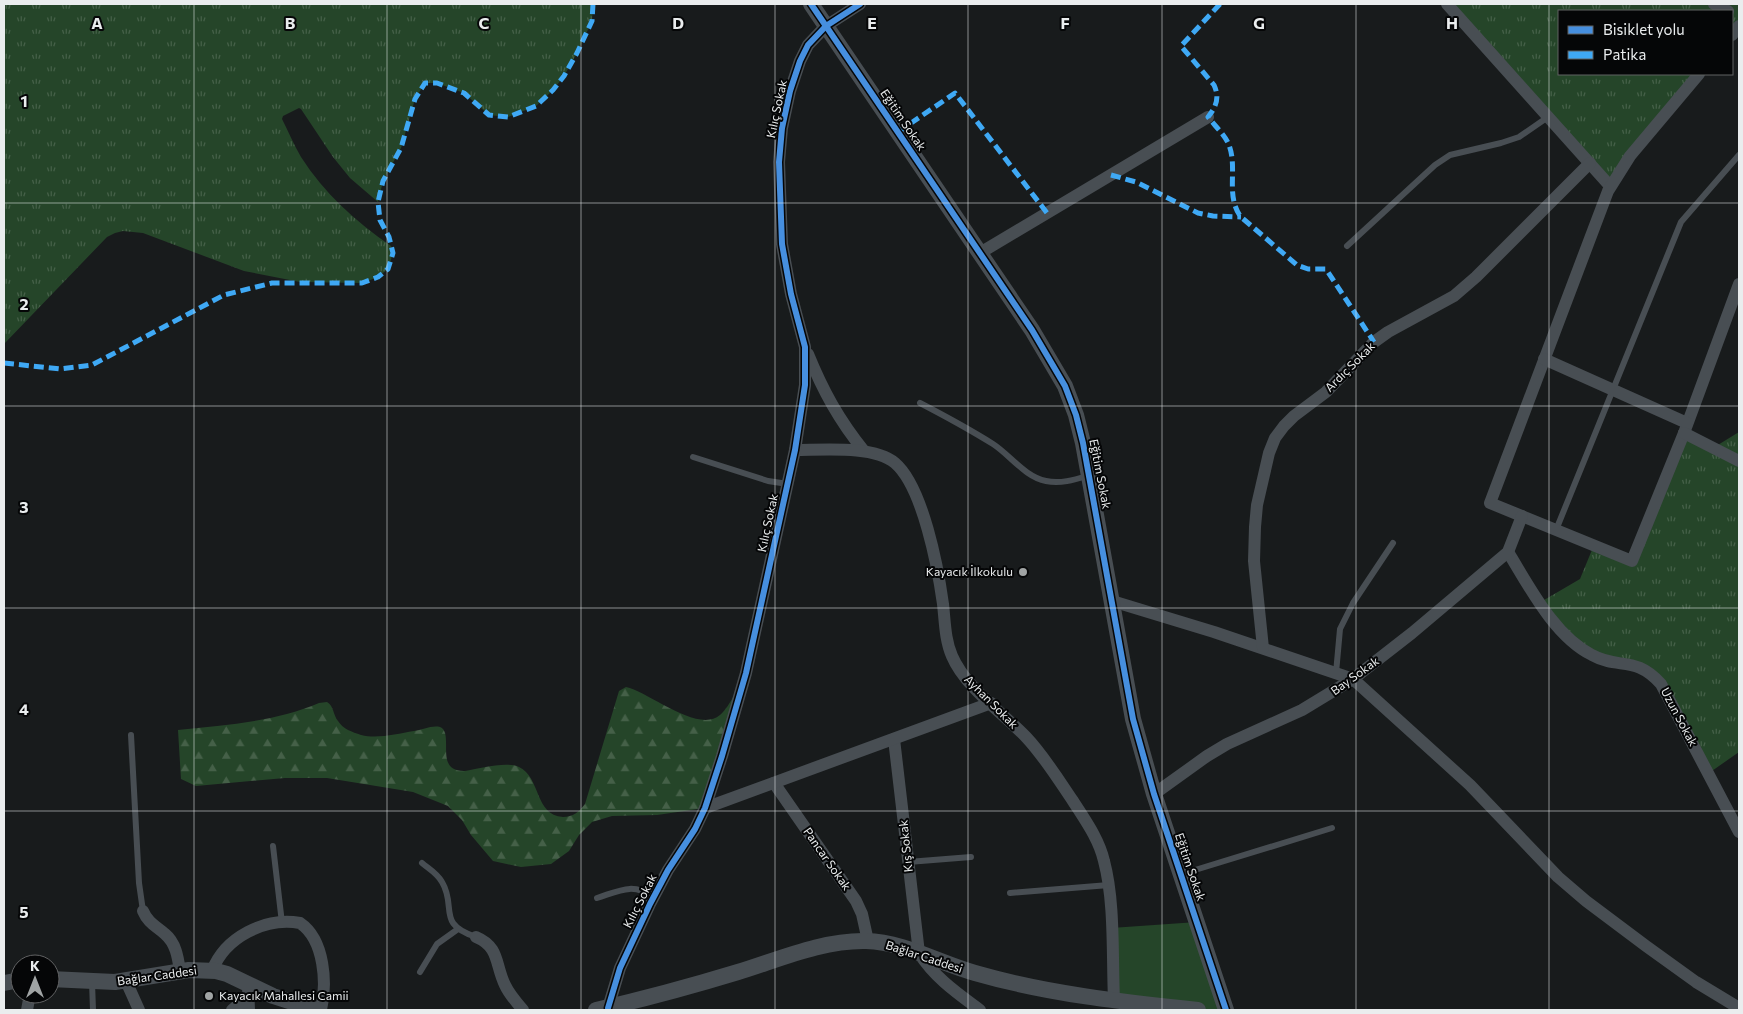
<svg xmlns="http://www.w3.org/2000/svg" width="1743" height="1014" viewBox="0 0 1743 1014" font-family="Commissioner,sans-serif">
<defs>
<pattern id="grass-tufts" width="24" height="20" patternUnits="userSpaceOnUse" patternTransform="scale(1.25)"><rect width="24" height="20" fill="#254529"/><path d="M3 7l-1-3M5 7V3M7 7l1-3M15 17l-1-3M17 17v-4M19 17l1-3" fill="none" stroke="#456048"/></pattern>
<pattern id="forest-firs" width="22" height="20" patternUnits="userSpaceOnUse" patternTransform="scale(1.25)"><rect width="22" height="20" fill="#254529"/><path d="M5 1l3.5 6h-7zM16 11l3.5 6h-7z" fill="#456048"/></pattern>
</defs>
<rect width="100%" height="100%" fill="#181b1c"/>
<g fill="url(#grass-tufts)">
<path d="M4 4H593L592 21 577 53 564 76 553 90 536 106 508 117 489 115 464 93 437 83H425L415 99 401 148 383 181 378 202 350 178 333 157 301 109 299 108 283 116 282 119C288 131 294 145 301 157 324 193 356 222 391 246L393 253 388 269 378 277 362 283 300 282 244 271 143 233 123 231 115 233 107 237 4 344Z"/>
<path d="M1447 4H1739V26L1732 35V11H1559V74H1699L1610 186Z"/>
<path d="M1739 432V752L1709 773 1651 674 1592 655 1539 603 1580 579 1594 545 1632 561 1684 433 1713 448Z"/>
</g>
<path fill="url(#forest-firs)" d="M626 687C649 692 698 734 720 715 726 710 730 702 734 696L705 808 657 815 612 816 592 822 579 835 569 851 551 864 521 867 493 861 471 835 462 820 448 806 413 792 327 778H285L196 786 181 779 178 730C226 725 274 722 319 703L327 702C334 706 333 715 338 721 343 729 352 732 361 735 377 739 397 734 414 731 422 730 432 725 440 727 455 733 433 772 465 771 479 769 506 761 519 767 541 777 534 815 563 817 573 817 579 812 585 804L619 691Z"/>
<path fill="#254529" d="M1197 922 1226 1010H1198L1114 1000 1111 928Z"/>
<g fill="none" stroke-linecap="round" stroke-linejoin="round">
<g stroke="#484e53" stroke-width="6">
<path d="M1347 246 1435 165 1450 155 1501 143 1519 137 1548 117"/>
<path d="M920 403C945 416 969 429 993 444 1010 455 1025 477 1046 481 1060 484 1074 480 1087 476"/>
<path d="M693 457 768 481 788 484"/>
<path d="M1556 530 1681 222 1739 155"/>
<path d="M1336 673 1340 629 1353 603 1393 543"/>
<path d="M131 735 139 883 143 911"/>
<path d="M273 846 282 923"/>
<path d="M908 862 971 857"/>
<path d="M422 863C429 869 437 873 442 882 457 907 436 924 476 937"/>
<path d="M1182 874 1332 828"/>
<path d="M1010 893 1109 885"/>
<path d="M597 898C619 891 633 882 653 897"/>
<path d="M420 972 437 944 458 929"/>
<path d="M92 982 93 1010"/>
</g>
<g stroke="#484e53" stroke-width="12">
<path d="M1447 4 1610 186"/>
<path d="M1714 4 1728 11"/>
<path d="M1732 35 1739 26"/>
<path d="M1699 74 1630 156 1608 191 1490 503 1632 561 1684 433 1739 284"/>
<path d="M980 253 1208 117"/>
<path d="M808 354C823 391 839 420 864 451"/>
<path d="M1544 359 1687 423"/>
<path d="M1684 433 1739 461"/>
<path d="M795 450C822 450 874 445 895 463 923 487 938 568 943 604 945 622 945 640 952 656 965 687 1003 713 1026 737 1044 756 1058 779 1073 801 1085 820 1099 839 1104 861 1115 902 1112 957 1114 1000"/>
<path d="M1508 552C1529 586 1554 636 1592 655 1619 670 1635 655 1661 684L1739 832"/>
<path d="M1112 601 1214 632 1353 679 1470 785 1558 877 1586 901 1646 946 1696 982 1739 1008"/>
<path d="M1263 648 1254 561 1255 527 1257 505 1269 453 1275 438 1284 426 1294 416 1326 392 1374 342 1388 332 1454 296 1476 277 1590 163"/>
<path d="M894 739 919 953C935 978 957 993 980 1010"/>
<path d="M774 783 856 901 862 914 868 941"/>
<path d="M1154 794 1207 756 1227 744 1302 710 1353 679 1412 633 1508 552 1522 516"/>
<path d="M705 808 991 703"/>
<path d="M143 911C148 923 156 926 165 934 176 943 178 958 180 971"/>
<path d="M476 937C500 947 495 965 505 985 509 994 516 1002 523 1010"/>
<path d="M212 971C225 937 265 917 300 923 325 940 327 984 321 1010"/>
<path d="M126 981 139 1010"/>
<path d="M248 985 249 1010"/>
<path d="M608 1008 620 968 650 904 668 870 695 829 705 808 722 756 746 673 795 450 805 385V347L791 294 782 244 779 162 782 128 790 91 800 61 808 45 826 26 860 4"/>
<path d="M27 1010 30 994"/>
<path d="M232 1010 239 1004 248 1001"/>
</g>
<g stroke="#484e53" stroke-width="16">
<path d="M811 4 1032 330 1065 386 1076 415 1083 443 1133 719 1154 794 1226 1010"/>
<path d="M50 979 115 982 189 970 216 971 227 974 273 996 317 1010"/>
<path d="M4 983 20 980"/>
<path d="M596 1010C644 999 692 986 738 972 780 959 823 940 866 941 904 942 939 963 975 973 1048 994 1123 1002 1198 1010"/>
</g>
<g stroke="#3fa9f5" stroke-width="5" stroke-dasharray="10 5" stroke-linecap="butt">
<path d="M1220 4 1181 46 1214 85C1220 98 1216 107 1208 117 1215 126 1225 135 1229 145 1238 169 1225 196 1241 217L1297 265 1308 269H1326L1374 342"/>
<path d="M898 132 955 93 1047 213"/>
<path d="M1111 175 1136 182 1198 213 1213 216 1241 217"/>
<path d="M4 363 60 369 92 365 224 295 272 283H362L378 277 388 269 393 253 389 237 380 220 378 202 383 181 401 148 415 99 425 83H437L464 93 489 115 508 117 536 106 553 90 564 76 577 53 592 21 593 4"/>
</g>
<g stroke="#050607" stroke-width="9">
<g id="cycleway">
<path d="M811 4 1032 330 1065 386 1076 415 1083 443 1133 719 1154 794 1226 1010"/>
<path d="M608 1008 620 968 650 904 668 870 695 829 705 808 722 756 746 673 795 450 805 385V347L791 294 782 244 779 162 782 128 790 91 800 61 808 45 826 26 860 4"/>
</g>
</g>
<use href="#cycleway" stroke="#468fdf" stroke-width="6"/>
</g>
<path fill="none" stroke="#eaedee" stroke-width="1" stroke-opacity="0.55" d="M194 4V1010M387 4V1010M581 4V1010M775 4V1010M968 4V1010M1162 4V1010M1356 4V1010M1549 4V1010M4 203H1739M4 406H1739M4 608H1739M4 811H1739"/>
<g fill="#a0a4a4" stroke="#050607" stroke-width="2">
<circle cx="1023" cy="572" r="5"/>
<circle cx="209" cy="996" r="5"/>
</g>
<g text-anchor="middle" stroke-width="4" stroke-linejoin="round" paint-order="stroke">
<g font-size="12" fill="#eaedee" stroke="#050607">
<text transform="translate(777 109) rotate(-78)" y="4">Kılıç Sokak</text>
<text transform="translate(903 120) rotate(56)" y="4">Eğitim Sokak</text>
<text transform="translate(1350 367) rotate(-45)" y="4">Ardıç Sokak</text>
<text transform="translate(1100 474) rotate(79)" y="4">Eğitim Sokak</text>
<text transform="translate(768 523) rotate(-78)" y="4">Kılıç Sokak</text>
<text transform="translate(1355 676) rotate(-36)" y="4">Bay Sokak</text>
<text transform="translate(991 702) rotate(45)" y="4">Ayhan Sokak</text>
<text transform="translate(1679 717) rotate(62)" y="4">Uzun Sokak</text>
<text transform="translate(906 846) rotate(-96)" y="4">Kış Sokak</text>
<text transform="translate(827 859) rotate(55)" y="4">Pancar Sokak</text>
<text transform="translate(1190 867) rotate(71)" y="4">Eğitim Sokak</text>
<text transform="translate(640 901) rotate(-63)" y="4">Kılıç Sokak</text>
<text transform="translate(924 957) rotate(18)" y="4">Bağlar Caddesi</text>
<text transform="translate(157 976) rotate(-8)" y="4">Bağlar Caddesi</text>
</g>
<g font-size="12" fill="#eaedee" stroke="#050607" text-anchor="end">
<text x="1013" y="576">Kayacık İlkokulu</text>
<text x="219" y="1000" text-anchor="start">Kayacık Mahallesi Camii</text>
</g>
</g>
<g font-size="16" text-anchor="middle" font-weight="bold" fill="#eaedee" stroke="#050607" stroke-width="4" stroke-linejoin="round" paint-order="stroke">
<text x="97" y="29">A</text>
<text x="290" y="29">B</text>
<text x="484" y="29">C</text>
<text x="678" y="29">D</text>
<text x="872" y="29">E</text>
<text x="1065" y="29">F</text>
<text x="1259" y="29">G</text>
<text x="1452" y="29">H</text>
<text x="24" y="107">1</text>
<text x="24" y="310">2</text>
<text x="24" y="513">3</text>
<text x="24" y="715">4</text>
<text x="24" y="918">5</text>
</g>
<rect width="1743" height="1014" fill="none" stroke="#eaedee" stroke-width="10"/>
<rect x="1558" y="10" width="175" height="65" fill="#050607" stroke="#616263"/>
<rect x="1568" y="26" width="25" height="8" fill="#468fdf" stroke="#616263"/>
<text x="1603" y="35" font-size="15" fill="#eaedee">Bisiklet yolu</text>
<rect x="1568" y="51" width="25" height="8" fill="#3fa9f5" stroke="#616263"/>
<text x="1603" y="60" font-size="15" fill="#eaedee">Patika</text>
<g transform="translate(35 979)"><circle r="24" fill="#050607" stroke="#616263"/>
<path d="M0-4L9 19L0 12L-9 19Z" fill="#a0a4a4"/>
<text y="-8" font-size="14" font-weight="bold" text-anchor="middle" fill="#eaedee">K</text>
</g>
</svg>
